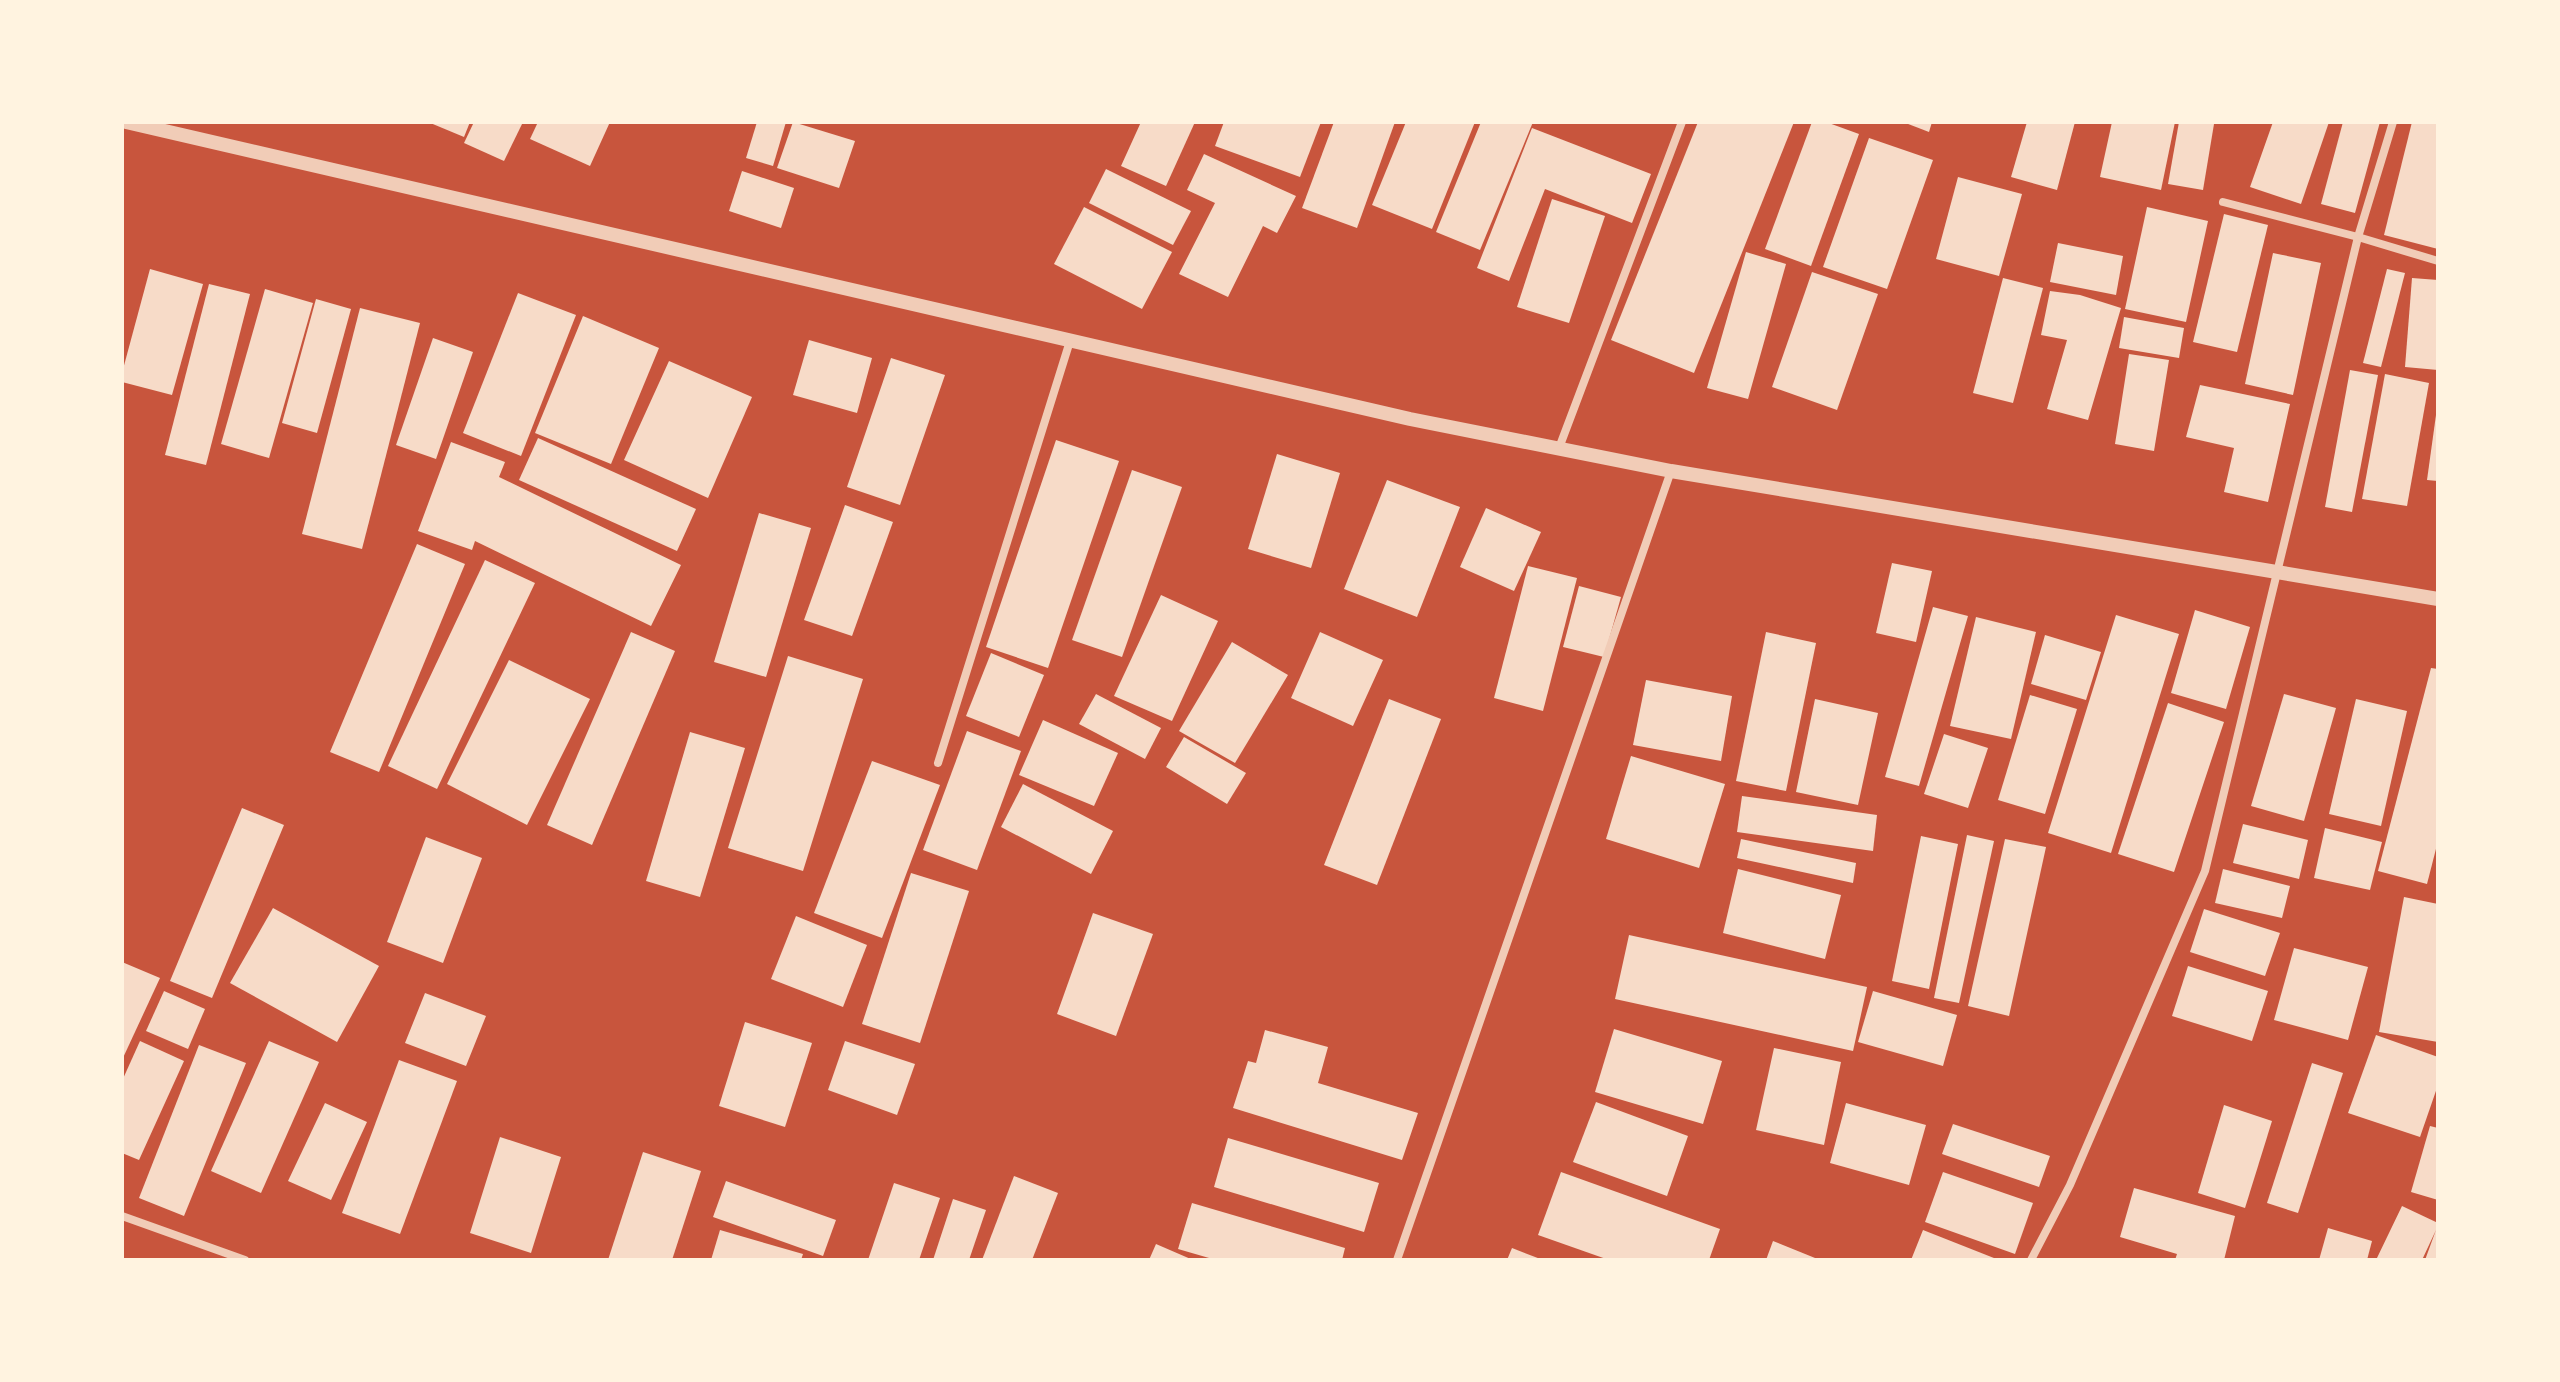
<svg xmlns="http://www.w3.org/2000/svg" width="2560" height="1382" viewBox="0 0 2560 1382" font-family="Roboto,sans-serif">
<rect width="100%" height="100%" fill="#c8553d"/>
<g fill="#f7dbc8">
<path d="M428 122H470L464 137Z"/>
<path d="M474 122H523L504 161 464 143Z"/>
<path d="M538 122H610L590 166 530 139Z"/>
<path d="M757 122H786L773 166 746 158Z"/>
<path d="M793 122 855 141 839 188 777 168Z"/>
<path d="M1141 122H1195L1166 186 1121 166Z"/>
<path d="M1224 122H1321L1300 177 1215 146Z"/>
<path d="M1334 122H1395L1357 228 1302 208Z"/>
<path d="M1406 122H1475L1432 229 1372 205Z"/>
<path d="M1481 122H1533L1480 250 1436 232Z"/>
<path d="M1698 122H1794L1694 373 1611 340Z"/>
<path d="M1812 122H1826L1859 134 1811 266 1765 249Z"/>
<path d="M1903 122H1932L1929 132Z"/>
<path d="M2027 122H2075L2057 190 2011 177Z"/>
<path d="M2112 122H2175L2161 190 2100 177Z"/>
<path d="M2179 122 2214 124 2203 190 2168 184Z"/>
<path d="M2273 122H2329L2301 204 2250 187Z"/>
<path d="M2343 122H2380L2355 213 2321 204Z"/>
<path d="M2412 122H2438V249L2384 235Z"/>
<path d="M1532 128 1651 174 1632 223 1545 189 1509 281 1477 268Z"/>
<path d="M1869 138 1933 160 1887 289 1823 267Z"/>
<path d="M1204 154 1296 196 1277 233 1263 226 1228 297 1179 274 1215 203 1187 190Z"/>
<path d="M1106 169 1191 211 1173 245 1089 203Z"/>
<path d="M742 171 794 188 781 228 729 211Z"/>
<path d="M1958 177 2022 194 1999 276 1936 259Z"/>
<path d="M1552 199 1605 216 1569 323 1517 307Z"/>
<path d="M1084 207 1172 252 1142 309 1054 264Z"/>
<path d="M2147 207 2208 221 2186 322 2125 309Z"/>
<path d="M2224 214 2268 225 2237 352 2193 342Z"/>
<path d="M2058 243 2123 256 2116 295 2050 282Z"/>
<path d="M1746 252 1786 264 1748 399 1707 388Z"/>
<path d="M2273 253 2321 263 2293 395 2245 384Z"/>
<path d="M150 269 203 284 172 395 122 382V373Z"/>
<path d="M2387 269 2405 273 2381 367 2363 363Z"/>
<path d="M1812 272 1878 294 1837 410 1772 387Z"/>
<path d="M2003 278 2043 288 2013 403 1973 393Z"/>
<path d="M2412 278 2438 280V370L2405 367Z"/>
<path d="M209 284 250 294 206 465 165 455Z"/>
<path d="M265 289 313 303 269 458 221 444Z"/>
<path d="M2050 291 2080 295 2121 308 2088 420 2047 409 2067 340 2041 335Z"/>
<path d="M518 293 576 315 521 456 463 433Z"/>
<path d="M316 299 351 309 317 433 282 423Z"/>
<path d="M360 308 420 323 362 549 302 534Z"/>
<path d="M583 316 659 348 611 464 535 433Z"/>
<path d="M2124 317 2184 328 2179 358 2119 348Z"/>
<path d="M433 338 473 352 436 459 396 445Z"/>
<path d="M809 340 872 358 857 413 793 395Z"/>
<path d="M2129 354 2169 360 2154 451 2115 444Z"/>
<path d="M891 358 945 375 900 505 847 487Z"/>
<path d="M669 361 752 397 708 498 624 460Z"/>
<path d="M2350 370 2378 375 2352 512 2325 507Z"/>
<path d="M2385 374 2429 383 2407 506 2362 499Z"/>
<path d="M2200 385 2290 404 2268 502 2224 492 2234 448 2186 437Z"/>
<path d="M2436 415H2438V481L2427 480Z"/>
<path d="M538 438 696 509 677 551 519 480Z"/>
<path d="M1056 440 1119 461 1048 668 986 647Z"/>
<path d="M451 442 505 462 499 477 681 565 651 626 475 541 472 550 418 531Z"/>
<path d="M1277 454 1340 473 1311 568 1248 549Z"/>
<path d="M1132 470 1182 487 1122 657 1072 640Z"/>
<path d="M1387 480 1460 507 1417 617 1344 589Z"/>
<path d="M845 505 893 522 852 636 804 620Z"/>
<path d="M1486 508 1541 532 1514 591 1460 567Z"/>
<path d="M759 513 811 528 766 677 714 662Z"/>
<path d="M417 544 465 564 379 772 330 752Z"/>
<path d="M485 560 535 583 437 789 388 766Z"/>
<path d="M1892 563 1932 571 1916 642 1876 633Z"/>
<path d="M1528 566 1577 578 1543 711 1494 698Z"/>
<path d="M1579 586 1621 597 1604 657 1563 647Z"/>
<path d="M1161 595 1218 621 1172 721 1114 696Z"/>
<path d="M1933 607 1968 616 1919 786 1885 777Z"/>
<path d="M2195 610 2250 627 2226 709 2171 693Z"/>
<path d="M2116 615 2179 634 2111 853 2048 833Z"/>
<path d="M1976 617 2036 632 2011 739 1950 726Z"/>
<path d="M631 632 675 651 592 845 547 825Z"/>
<path d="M1320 632 1383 660 1353 726 1291 698Z"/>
<path d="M1766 632 1816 643 1786 791 1736 781Z"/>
<path d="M2045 635 2101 652 2086 700 2031 684Z"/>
<path d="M1232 642 1288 675 1235 763 1179 731Z"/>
<path d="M991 653 1044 675 1019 737 966 716Z"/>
<path d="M788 656 863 679 803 871 728 848Z"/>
<path d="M509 660 590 699 527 825 447 784Z"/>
<path d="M2431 668 2438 669V841L2427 884 2378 871Z"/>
<path d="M1646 680 1732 696 1721 761 1633 745Z"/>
<path d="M1096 694 1161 728 1145 759 1079 724Z"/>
<path d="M2284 694 2336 708 2304 821 2251 806Z"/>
<path d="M2030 695 2077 709 2045 814 1998 800Z"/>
<path d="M1389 699 1441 719 1377 885 1324 865Z"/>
<path d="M1815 699 1878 713 1858 805 1796 792Z"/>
<path d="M2356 699 2407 711 2381 826 2329 814Z"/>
<path d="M2168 703 2224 722 2174 872 2118 854Z"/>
<path d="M1043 720 1118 753 1094 806 1019 775Z"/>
<path d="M967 731 1021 751 977 870 923 850Z"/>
<path d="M690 732 745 748 700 897 646 881Z"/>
<path d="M1944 734 1988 748 1968 808 1924 794Z"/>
<path d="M1184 737 1246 773 1227 804 1166 767Z"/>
<path d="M1631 756 1725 784 1699 868 1606 839Z"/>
<path d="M872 761 940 785 882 938 814 913Z"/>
<path d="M1023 784 1113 831 1091 874 1001 827Z"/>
<path d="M1742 796 1877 815 1873 851 1737 832Z"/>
<path d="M242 808 284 825 212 998 170 981Z"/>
<path d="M2243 824 2308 840 2299 879 2233 863Z"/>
<path d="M2325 828 2382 842 2370 890 2314 878Z"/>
<path d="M1967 835 1994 841 1959 1003 1934 998Z"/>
<path d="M1921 836 1958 844 1929 989 1892 981Z"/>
<path d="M426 837 482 858 443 963 387 942Z"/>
<path d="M1741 839 1856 863 1853 883 1737 858Z"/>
<path d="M2005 839 2046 847 2009 1016 1968 1006Z"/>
<path d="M1738 869 1841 895 1825 959 1723 933Z"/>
<path d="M2223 869 2290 886 2282 918 2215 903Z"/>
<path d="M911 873 969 891 920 1043 862 1024Z"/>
<path d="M2404 897 2438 904V1042L2379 1032Z"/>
<path d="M273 908 379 966 337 1042 230 983Z"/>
<path d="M2204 909 2280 933 2265 976 2190 952Z"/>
<path d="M1093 913 1153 934 1116 1036 1057 1014Z"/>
<path d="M796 916 867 945 843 1007 771 979Z"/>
<path d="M1629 935 1867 987 1853 1051 1615 999Z"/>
<path d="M2294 948 2368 967 2348 1040 2274 1020Z"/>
<path d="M122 962 160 978 122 1060Z"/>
<path d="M2188 966 2268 991 2252 1041 2172 1016Z"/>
<path d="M164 991 205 1009 188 1049 146 1031Z"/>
<path d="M1873 991 1957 1015 1943 1066 1858 1042Z"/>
<path d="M425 993 486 1016 466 1066 405 1043Z"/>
<path d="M745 1022 812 1043 785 1127 719 1106Z"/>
<path d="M1614 1029 1722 1061 1703 1124 1595 1092Z"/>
<path d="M1265 1030 1328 1047 1318 1083 1418 1113 1402 1160 1233 1108 1248 1061 1256 1063Z"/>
<path d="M2376 1035 2438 1057V1085L2420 1137 2348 1113Z"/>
<path d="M140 1041 184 1061 139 1160 122 1153V1081Z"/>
<path d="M269 1041 319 1062 261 1193 211 1171Z"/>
<path d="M845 1041 915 1064 897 1115 828 1090Z"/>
<path d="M199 1045 246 1063 184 1216 139 1198Z"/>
<path d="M1774 1048 1841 1062 1824 1145 1756 1130Z"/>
<path d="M399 1060 457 1081 400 1234 342 1213Z"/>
<path d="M2312 1063 2343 1073 2298 1213 2267 1203Z"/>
<path d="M1596 1102 1688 1136 1667 1196 1573 1162Z"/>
<path d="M325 1103 367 1122 331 1200 288 1181Z"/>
<path d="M1846 1103 1926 1125 1909 1185 1830 1163Z"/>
<path d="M2224 1105 2272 1121 2245 1208 2198 1193Z"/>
<path d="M1953 1124 2050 1156 2039 1187 1942 1154Z"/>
<path d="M2430 1126 2438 1128V1200L2411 1192Z"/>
<path d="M500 1137 561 1157 531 1253 470 1233Z"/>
<path d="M1228 1138 1379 1183 1364 1232 1214 1187Z"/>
<path d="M643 1152 701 1171 672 1260H608Z"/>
<path d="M1561 1172 1720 1229 1709 1260H1609L1538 1235Z"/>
<path d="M1943 1172 2033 1203 2015 1254 1925 1222Z"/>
<path d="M1014 1176 1058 1193 1032 1260H982Z"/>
<path d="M726 1181 836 1220 823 1256 713 1217Z"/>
<path d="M894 1183 940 1198 919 1260H868Z"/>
<path d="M2134 1188 2235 1216 2224 1260H2175L2177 1254 2120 1237Z"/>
<path d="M953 1199 986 1210 969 1260H933Z"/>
<path d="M1192 1203 1345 1248 1342 1260H1216L1178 1249Z"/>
<path d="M2402 1206 2438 1223V1260H2425L2436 1230 2422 1260H2376Z"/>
<path d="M2328 1228 2372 1241 2367 1260H2319Z"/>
<path d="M720 1230 803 1254 801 1260H711Z"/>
<path d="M1923 1230 1999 1260H1911Z"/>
<path d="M1773 1241 1820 1260H1766Z"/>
<path d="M1156 1244 1193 1260H1149Z"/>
<path d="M1512 1248 1543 1260H1507Z"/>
</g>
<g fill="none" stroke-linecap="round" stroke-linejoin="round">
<g stroke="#f1ccb7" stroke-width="8">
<path d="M2223 202 2358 237 2438 261"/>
<path d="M1559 448 1682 122"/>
<path d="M938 763 1070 341"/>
<path d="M122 1216 245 1260"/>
<path d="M1397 1260 1671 471"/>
<path d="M2031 1260 2070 1185 2205 871 2358 237 2393 122"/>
</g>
<path stroke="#f1ccb7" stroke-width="14" d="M126 122 1410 419 1671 471 2438 599"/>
</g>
<rect width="2560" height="1382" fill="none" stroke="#fff3e0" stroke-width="248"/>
</svg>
